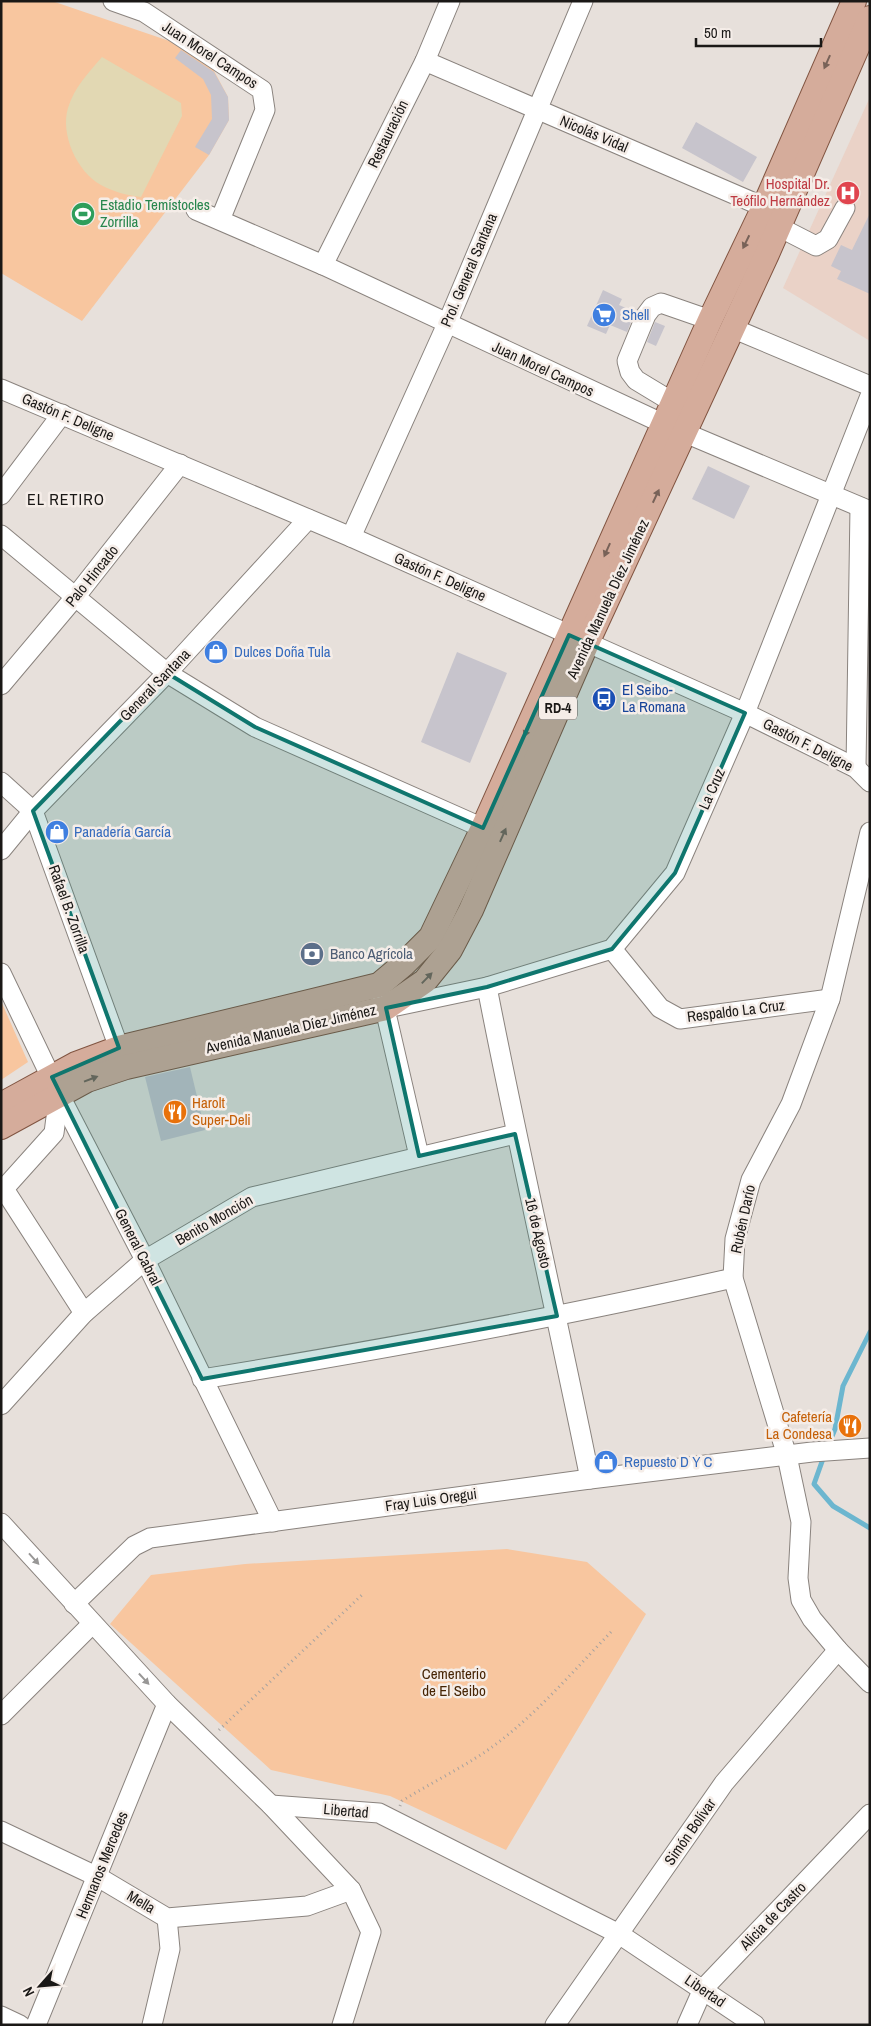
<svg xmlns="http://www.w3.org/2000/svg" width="871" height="2026" viewBox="0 0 871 2026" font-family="'Archivo Narrow',sans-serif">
<rect width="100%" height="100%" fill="#e7e0db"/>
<path fill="#ead2c7" d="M870 97V341L783 288Z"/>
<g fill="#f8c69f">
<path d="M1 1H52L184 46 213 69 228 97 229 120 209 155 82 321 1 273Z"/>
<path d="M1 1001 28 1062 1 1080Z"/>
<path d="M507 1549 587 1562 646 1614 506 1850 390 1796 271 1770 110 1624 151 1575 245 1564Z"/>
</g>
<path fill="#e2d8b3" d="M102 57 181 103 182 116 141 197C126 195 114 192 101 185 77 172 60 134 68 108 74 88 88 73 102 57Z"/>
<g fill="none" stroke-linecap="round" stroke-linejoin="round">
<g stroke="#6cb6cf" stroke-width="5">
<path d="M828 1446 835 1429 843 1386 870 1332"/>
<path d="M824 1456 814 1484 833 1506 870 1528"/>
</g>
</g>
<g fill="#c7c4cc">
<path d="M181 50 214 72 228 97 229 120 209 155 195 147 212 119 211 95 203 79 175 58Z"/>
<path d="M696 122 757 157 743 182 682 148Z"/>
<path d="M870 213V294L837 279 841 271 831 266 841 245 852 250Z"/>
<path d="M603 290 622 299 619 305 635 312 627 332 610 325 606 334 587 326Z"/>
<path d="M655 322 665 326 656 346 647 342Z"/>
<path d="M708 466 750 486 734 519 692 499Z"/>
<path d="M457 652 507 673 470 763 421 742Z"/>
<path d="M190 1067 205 1130 161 1141 145 1077Z"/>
</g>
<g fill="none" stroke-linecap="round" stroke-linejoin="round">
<g stroke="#8a837e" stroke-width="21">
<g id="minor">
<path d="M113 1 144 12 262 90 265 110 220 220"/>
<path d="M425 61 764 207"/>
<path d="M196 210 323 265 664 424 870 511"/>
<path d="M779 227 816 246 828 239 845 208"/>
<path d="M323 265 425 61 450 1"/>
<path d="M732 328 870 386"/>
<path d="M1 389 351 537 745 713 856 768 870 782"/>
<path d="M674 403 636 380 630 372 627 361 646 315 652 307 661 303 710 320"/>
<path d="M1 495 62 414"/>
<path d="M1 535 167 673 255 727 483 828"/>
<path d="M351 537 447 324 583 1"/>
<path d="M1 685 76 596 180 464"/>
<path d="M856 768 860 507"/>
<path d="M1 782 33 811 119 1048"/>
<path d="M870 832 830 999 791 1104 751 1180 735 1239 733 1278 787 1456 801 1522 798 1578 801 1600 812 1619 838 1650 870 1683"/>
<path d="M1 850 33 811 167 673 308 519"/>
<path d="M612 949 660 1008 680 1019 830 999"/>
<path d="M1 973 59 1094 145 1260 273 1522"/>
<path d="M487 987C519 1152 557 1315 590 1479"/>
<path d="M382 996 419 1156"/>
<path d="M392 1007 487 987 612 949 675 873 745 713 870 396"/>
<path d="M4 1189 84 1313"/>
<path d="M1 1192 54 1133 59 1094"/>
<path d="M202 1379C380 1350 557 1318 733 1278"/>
<path d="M1 1405 84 1313 145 1260 252 1197 515 1134"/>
<path d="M1 1523 167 1704 271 1805 351 1890 371 1932 342 2025"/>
<path d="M74 1604 134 1546 150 1538 590 1479 812 1452 870 1448"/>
<path d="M1 1715 92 1624"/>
<path d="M271 1805 379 1813 619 1934 755 2025"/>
<path d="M1 1831 98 1877 167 1918 307 1906 351 1890"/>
<path d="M1 2016 20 2025"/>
<path d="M36 2025 167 1704"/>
<path d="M152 2025 170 1949 167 1918"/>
<path d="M555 2025 724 1783 838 1650"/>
<path d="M687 2025 703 1989 870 1814"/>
</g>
</g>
<g stroke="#815441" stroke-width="26">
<g id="major">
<path d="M1 1105 76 1064 119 1048 379 985 404 964 431 937 483 828 710 320 764 207 854 1"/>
<path d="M1 1127 87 1080 126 1067 386 1008 425 981 450 950 471 910 587 643 767 254 870 18"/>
</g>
</g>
<g stroke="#a7a29e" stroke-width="3" stroke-dasharray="1 4" stroke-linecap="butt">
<path d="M219 1730 364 1593"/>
<path d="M400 1806 402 1801C429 1784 458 1770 485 1752 533 1719 572 1672 613 1630"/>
</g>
<use href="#minor" stroke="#fff" stroke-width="19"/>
<use href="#major" stroke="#d5ac9b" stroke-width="24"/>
</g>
<defs><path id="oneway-solid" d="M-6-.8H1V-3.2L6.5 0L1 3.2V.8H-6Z" transform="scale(1.25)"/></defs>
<g fill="#786258">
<use href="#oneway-solid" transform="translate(827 62) rotate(114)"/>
<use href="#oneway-solid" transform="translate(746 242) rotate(116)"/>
<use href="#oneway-solid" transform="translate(656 496) rotate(-65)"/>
<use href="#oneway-solid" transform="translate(607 550) rotate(114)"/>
<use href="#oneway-solid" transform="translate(527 730) rotate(114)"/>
<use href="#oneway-solid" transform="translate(503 835) rotate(-66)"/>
<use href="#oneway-solid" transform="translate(427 978) rotate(-46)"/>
<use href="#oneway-solid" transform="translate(91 1079) rotate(-21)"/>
</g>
<g fill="#989796">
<use href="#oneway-solid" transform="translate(34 1559) rotate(48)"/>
<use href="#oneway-solid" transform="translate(144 1679) rotate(47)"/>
</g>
<path fill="#0f766e" fill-opacity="0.2" stroke="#0f766e" stroke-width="4" stroke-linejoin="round" d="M569 635 745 713 675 873 612 949 487 987 386 1008 419 1156 515 1134 557 1316 202 1379 52 1077 119 1048 33 811 167 673 255 727 483 828Z"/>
<defs>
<g id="hospital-disc" transform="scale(1.25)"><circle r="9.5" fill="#e0444e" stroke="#f5ede8"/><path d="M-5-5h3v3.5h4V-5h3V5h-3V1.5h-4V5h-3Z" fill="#fff"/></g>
<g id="stadium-disc" transform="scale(1.25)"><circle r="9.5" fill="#2e9e5b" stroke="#f5ede8"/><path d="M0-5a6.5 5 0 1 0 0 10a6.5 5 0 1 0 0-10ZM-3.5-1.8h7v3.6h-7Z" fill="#fff"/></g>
<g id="supermarket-disc" transform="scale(1.25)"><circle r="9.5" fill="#3f7fe0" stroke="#f5ede8"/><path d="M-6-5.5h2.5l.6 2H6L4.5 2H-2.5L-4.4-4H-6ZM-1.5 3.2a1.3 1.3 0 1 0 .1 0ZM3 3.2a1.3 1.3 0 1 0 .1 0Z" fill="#fff"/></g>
<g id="shop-disc" transform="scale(1.25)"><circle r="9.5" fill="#3f7fe0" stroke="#f5ede8"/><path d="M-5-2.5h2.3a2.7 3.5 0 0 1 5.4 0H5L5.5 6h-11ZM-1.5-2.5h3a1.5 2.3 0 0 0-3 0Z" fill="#fff"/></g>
<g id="bus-disc" transform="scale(1.25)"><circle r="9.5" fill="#1a4fb4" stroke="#f5ede8"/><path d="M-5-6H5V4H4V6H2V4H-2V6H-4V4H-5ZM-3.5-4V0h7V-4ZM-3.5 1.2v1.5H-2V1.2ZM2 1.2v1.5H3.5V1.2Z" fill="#fff"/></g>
<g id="bank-disc" transform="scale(1.25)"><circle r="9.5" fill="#5c6f8a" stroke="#f5ede8"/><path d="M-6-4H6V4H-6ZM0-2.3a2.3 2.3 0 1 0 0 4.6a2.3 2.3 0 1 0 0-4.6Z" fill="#fff"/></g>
<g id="restaurant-disc" transform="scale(1.25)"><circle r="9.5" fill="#e8710a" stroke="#f5ede8"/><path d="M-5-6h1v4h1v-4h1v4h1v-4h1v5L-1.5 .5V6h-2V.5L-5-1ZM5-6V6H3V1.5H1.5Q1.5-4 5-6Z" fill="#fff"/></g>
</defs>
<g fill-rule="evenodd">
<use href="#hospital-disc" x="848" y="193"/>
<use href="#stadium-disc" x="83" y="214"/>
<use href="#supermarket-disc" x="604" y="315"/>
<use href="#shop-disc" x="216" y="652"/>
<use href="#bus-disc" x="604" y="699"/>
<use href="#shop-disc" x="57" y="832"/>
<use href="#bank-disc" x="312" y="954"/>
<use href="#restaurant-disc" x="175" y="1112"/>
<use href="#restaurant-disc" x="850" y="1426"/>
<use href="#shop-disc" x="606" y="1462"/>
</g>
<g text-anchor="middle" stroke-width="5" stroke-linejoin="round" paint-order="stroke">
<rect fill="#f5ede8" stroke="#5c5855" stroke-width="1" x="539" y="696.5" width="38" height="23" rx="4"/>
<g font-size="14" font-weight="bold" fill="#1a1816">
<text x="558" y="713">RD-4</text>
</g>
<g font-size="15" fill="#1a1816" stroke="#f5ede8">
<text transform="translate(210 55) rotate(33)" y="5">Juan Morel Campos</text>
<text transform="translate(388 134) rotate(-64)" y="5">Restauración</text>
<text transform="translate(594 134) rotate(23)" y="5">Nicolás Vidal</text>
<text transform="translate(469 270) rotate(-67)" y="5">Prol. General Santana</text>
<text transform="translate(543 369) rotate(25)" y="5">Juan Morel Campos</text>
<text transform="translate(68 417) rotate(23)" y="5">Gastón F. Deligne</text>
<text transform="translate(92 576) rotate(-51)" y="5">Palo Hincado</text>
<text transform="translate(440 577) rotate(24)" y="5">Gastón F. Deligne</text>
<text transform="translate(608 599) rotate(-65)" y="5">Avenida Manuela Díez Jiménez</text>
<text transform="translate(155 685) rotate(-46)" y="5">General Santana</text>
<text transform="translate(808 745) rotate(27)" y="5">Gastón F. Deligne</text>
<text transform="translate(712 789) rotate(-66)" y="5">La Cruz</text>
<text transform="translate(69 909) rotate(70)" y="5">Rafael B. Zorrilla</text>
<text transform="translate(736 1011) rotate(-7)" y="5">Respaldo La Cruz</text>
<text transform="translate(291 1029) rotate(-13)" y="5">Avenida Manuela Díez Jiménez</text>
<text transform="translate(743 1219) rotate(-78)" y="5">Rubén Darío</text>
<text transform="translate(214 1220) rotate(-30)" y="5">Benito Monción</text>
<text transform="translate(538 1233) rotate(77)" y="5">16 de Agosto</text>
<text transform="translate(138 1247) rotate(63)" y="5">General Cabral</text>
<text transform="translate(431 1500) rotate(-8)" y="5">Fray Luis Oregui</text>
<text transform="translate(346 1811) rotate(5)" y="5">Libertad</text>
<text transform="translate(690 1832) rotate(-55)" y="5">Simón Bolívar</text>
<text transform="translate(102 1865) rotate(-68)" y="5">Hermanos Mercedes</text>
<text transform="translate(141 1902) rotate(31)" y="5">Mella</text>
<text transform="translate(773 1916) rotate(-46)" y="5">Alicia de Castro</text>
<text transform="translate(705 1991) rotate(34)" y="5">Libertad</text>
</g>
<g font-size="15" fill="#be3a42" stroke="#f5ede8" text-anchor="end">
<text x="830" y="189">Hospital Dr.<tspan x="830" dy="17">Teófilo Hernández</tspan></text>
</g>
<g font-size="15" fill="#27864d" stroke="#f5ede8" text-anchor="start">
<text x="100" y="210">Estadio Temístocles<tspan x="100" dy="17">Zorrilla</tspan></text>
</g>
<g font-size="15" fill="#366cbe" stroke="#f5ede8" text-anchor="start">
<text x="622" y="320">Shell</text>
<text x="234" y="657">Dulces Doña Tula</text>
<text x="74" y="837">Panadería García</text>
<text x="624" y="1467">Repuesto D Y C</text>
</g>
<g font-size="15" fill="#164399" stroke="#f5ede8" text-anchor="start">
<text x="622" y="695">El Seibo-<tspan x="622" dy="17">La Romana</tspan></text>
</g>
<g font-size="15" fill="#4e5e75" stroke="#f5ede8" text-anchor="start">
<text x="330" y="959">Banco Agrícola</text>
</g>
<g font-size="15" fill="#c56008" stroke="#f5ede8" text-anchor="start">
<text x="192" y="1108">Harolt<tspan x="192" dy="17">Super-Deli</tspan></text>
<text x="832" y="1422" text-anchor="end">Cafetería<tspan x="832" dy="17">La Condesa</tspan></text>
</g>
<g font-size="15" fill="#462404" stroke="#f5ede8">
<text x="454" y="1679">Cementerio<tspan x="454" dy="17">de El Seibo</tspan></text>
</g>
<g font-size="16" letter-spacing="1" fill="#1a1816" stroke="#f5ede8">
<text x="66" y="505">EL RETIRO</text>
</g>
</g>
<rect width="871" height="2026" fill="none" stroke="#1a1816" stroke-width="5"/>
<g transform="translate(40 1986) rotate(243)" stroke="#f5ede8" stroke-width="4" paint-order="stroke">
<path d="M0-4L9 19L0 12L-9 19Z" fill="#1a1816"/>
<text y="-8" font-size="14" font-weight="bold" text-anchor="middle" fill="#1a1816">N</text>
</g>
<path d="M696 38v8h125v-8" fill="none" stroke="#1a1816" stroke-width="2.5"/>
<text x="704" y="38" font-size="15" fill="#1a1816" stroke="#f5ede8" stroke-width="4" paint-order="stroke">50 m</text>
</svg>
